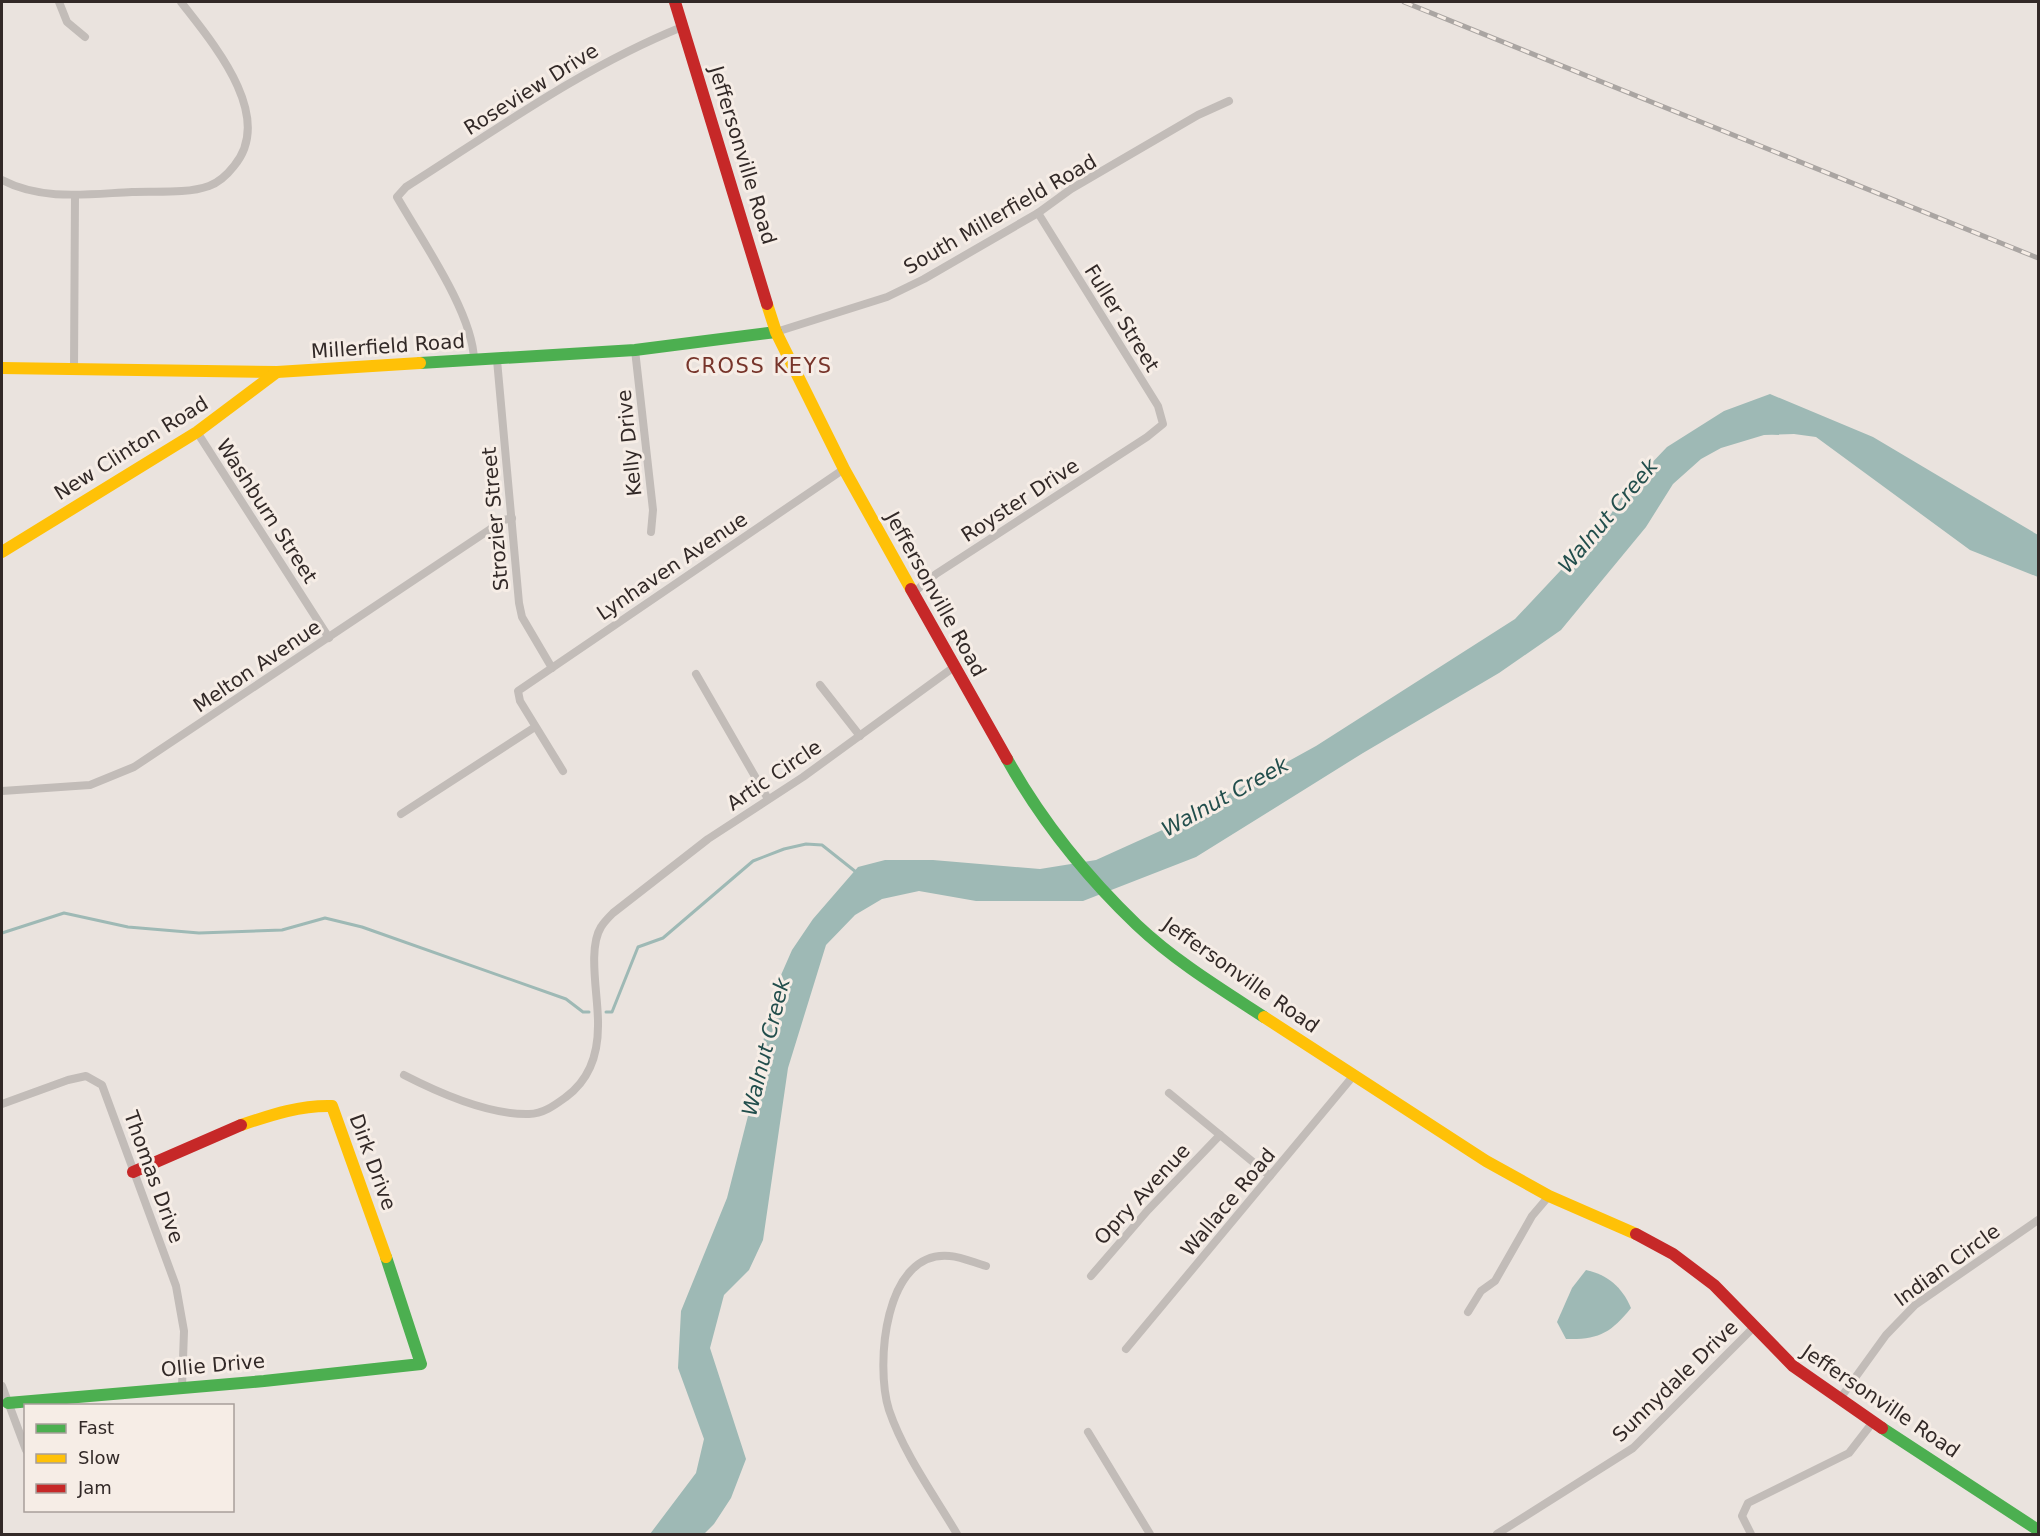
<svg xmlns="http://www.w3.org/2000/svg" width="2040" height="1536" viewBox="0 0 2040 1536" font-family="'DejaVu Sans',sans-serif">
<rect width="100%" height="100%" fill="#eae3de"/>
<g fill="#9eb9b5">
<path d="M1770 394 1873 437 2038 535V577L1970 550 1816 437 1794 434 1764 435 1721 448 1701 459 1673 484 1646 527 1561 630 1499 673 1363 753 1196 857 1083 901H976L919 891 882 899 855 915 826 945 788 1068 763 1240 749 1270 724 1295 710 1348 746 1459 731 1498 714 1524 704 1534H650L696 1473 704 1439 678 1368 681 1311 727 1198 761 1065 765 1027 774 991 792 950 813 919 858 867 885 860H933L1040 869 1096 860 1169 827 1316 746 1515 619 1606 522 1626 490 1667 447 1724 411Z"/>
<path d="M1586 1270C1608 1275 1622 1287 1631 1308 1611 1333 1598 1340 1566 1339L1557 1322 1572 1288Z"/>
</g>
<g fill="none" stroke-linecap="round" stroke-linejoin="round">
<g stroke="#9eb9b5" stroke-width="3">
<path d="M2 933 64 913 128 927 199 933 282 930 325 918 362 927 566 999 583 1012H589"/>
<path d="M606 1012H612L638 947 663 938 753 861 784 849 806 844 822 845 856 872"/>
</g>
<g stroke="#c2bcb8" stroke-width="8">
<path d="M59 2 67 22 85 37"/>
<path d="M2 180C42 201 88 194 132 192 155 191 187 194 209 186 220 182 227 175 234 166 276 116 212 42 181 2"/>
<path d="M776 332 887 297 924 279 1038 213 1071 189 1198 115 1229 101"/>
<path d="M635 350 653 510 651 532"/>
<path d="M474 360C473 313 421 239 397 197L406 187C496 130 583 67 682 27"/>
<path d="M497 360 519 603 522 617 552 668"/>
<path d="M74 370 75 195"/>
<path d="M197 432 329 638"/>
<path d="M913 593 936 574 1147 437 1163 424 1158 406 1038 213"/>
<path d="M696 674 768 799"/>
<path d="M820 685 860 736"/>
<path d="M563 771 520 701 518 691 844 469"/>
<path d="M2 791 90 785 134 767 504 520 512 518"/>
<path d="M401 814 535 727"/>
<path d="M404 1075C439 1093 489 1115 529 1114 543 1114 555 1105 566 1097 589 1080 598 1054 598 1026 599 999 587 949 601 927 604 922 609 917 613 913L708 839 803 777 954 667"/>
<path d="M1169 1093 1270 1176"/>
<path d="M2 1104 68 1080 86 1076 102 1085 176 1286 184 1331 182 1387"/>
<path d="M1091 1276 1148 1210 1220 1135"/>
<path d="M1468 1312 1481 1291 1495 1281 1532 1216 1549 1196"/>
<path d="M1126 1349 1354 1075"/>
<path d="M2 1386 26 1450"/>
<path d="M1839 1400 1886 1335 1915 1305 2038 1220"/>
<path d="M1088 1432 1150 1534"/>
<path d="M957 1534C934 1495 904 1454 889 1410 875 1366 884 1249 950 1256 962 1257 975 1263 986 1266"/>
<path d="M1497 1534 1633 1448 1753 1328"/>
<path d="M1751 1534 1742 1516 1748 1503 1849 1453 1873 1422"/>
</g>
<g stroke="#4caf50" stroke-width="12">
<path d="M420 363 635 350 776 332"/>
<path d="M1007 759C1041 820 1087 877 1137 925 1175 961 1221 989 1264 1017"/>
<path d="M8 1403 264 1381 421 1364 386 1257"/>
<path d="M1882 1428 2038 1530"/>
</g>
<g stroke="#ffc107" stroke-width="12">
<path d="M767 304 776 332 844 469 911 589"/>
<path d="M2 368 277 372 420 363"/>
<path d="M2 552 197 432 277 372"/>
<path d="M1264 1017 1486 1161 1549 1196 1636 1234"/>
<path d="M241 1125C271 1115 300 1105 332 1106L386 1257"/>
</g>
<g stroke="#c62828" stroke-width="12">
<path d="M675 2 767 304"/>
<path d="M911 589 1007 759"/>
<path d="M133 1172 241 1125"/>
<path d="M1636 1234 1673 1254 1714 1285 1793 1366 1882 1428"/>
</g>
<g stroke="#aaa5a2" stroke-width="5">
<path id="rail" d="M1404 2 2038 258"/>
</g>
<use href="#rail" stroke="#f6ede6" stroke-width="3" stroke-dasharray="9" stroke-linecap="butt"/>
</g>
<g text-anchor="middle" stroke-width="6" stroke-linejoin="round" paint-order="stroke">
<g font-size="20" fill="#322927" stroke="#f6ede6">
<text transform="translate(531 89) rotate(-32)" y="7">Roseview Drive</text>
<text transform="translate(743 155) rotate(73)" y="7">Jeffersonville Road</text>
<text transform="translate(1000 214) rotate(-30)" y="7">South Millerfield Road</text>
<text transform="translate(1122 318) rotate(58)" y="7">Fuller Street</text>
<text transform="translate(388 346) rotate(-4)" y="7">Millerfield Road</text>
<text transform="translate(629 443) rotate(-96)" y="7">Kelly Drive</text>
<text transform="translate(131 448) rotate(-32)" y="7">New Clinton Road</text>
<text transform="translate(1020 500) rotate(-33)" y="7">Royster Drive</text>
<text transform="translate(267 511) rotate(57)" y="7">Washburn Street</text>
<text transform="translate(495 519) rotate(-95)" y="7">Strozier Street</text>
<text transform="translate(672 566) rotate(-34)" y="7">Lynhaven Avenue</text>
<text transform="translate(936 594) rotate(61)" y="7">Jeffersonville Road</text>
<text transform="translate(257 666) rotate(-34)" y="7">Melton Avenue</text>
<text transform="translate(774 775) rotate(-34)" y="7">Artic Circle</text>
<text transform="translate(1241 975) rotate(35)" y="7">Jeffersonville Road</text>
<text transform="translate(373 1162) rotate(70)" y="7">Dirk Drive</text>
<text transform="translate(154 1177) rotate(70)" y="7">Thomas Drive</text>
<text transform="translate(1142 1194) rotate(-47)" y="7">Opry Avenue</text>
<text transform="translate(1228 1202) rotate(-50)" y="7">Wallace Road</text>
<text transform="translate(1947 1265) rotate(-36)" y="7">Indian Circle</text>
<text transform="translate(213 1365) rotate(-5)" y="7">Ollie Drive</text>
<text transform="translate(1675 1381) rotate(-44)" y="7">Sunnydale Drive</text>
<text transform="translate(1881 1401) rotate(34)" y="7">Jeffersonville Road</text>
</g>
<g font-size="21" letter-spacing="1.5" fill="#77342a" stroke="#f6ede6">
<text x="759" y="373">CROSS KEYS</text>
</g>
<g font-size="21" font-style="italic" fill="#224e4c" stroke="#f6ede6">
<text transform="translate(1608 516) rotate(-50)" y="7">Walnut Creek</text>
<text transform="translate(1225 797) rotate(-29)" y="7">Walnut Creek</text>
<text transform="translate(766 1047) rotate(-76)" y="7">Walnut Creek</text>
</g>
</g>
<rect width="2040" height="1536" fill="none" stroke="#322927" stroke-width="6"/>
<rect x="24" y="1404" width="210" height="108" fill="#f6ede6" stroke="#a89f9a" stroke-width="1.5"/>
<rect x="36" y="1424" width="30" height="9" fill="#4caf50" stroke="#a89f9a" stroke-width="1.5"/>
<text x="78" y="1434" font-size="18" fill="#322927">Fast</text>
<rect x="36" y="1454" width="30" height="9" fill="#ffc107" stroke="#a89f9a" stroke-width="1.5"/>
<text x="78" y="1464" font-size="18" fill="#322927">Slow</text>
<rect x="36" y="1484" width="30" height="9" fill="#c62828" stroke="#a89f9a" stroke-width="1.5"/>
<text x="78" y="1494" font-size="18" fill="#322927">Jam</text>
</svg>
